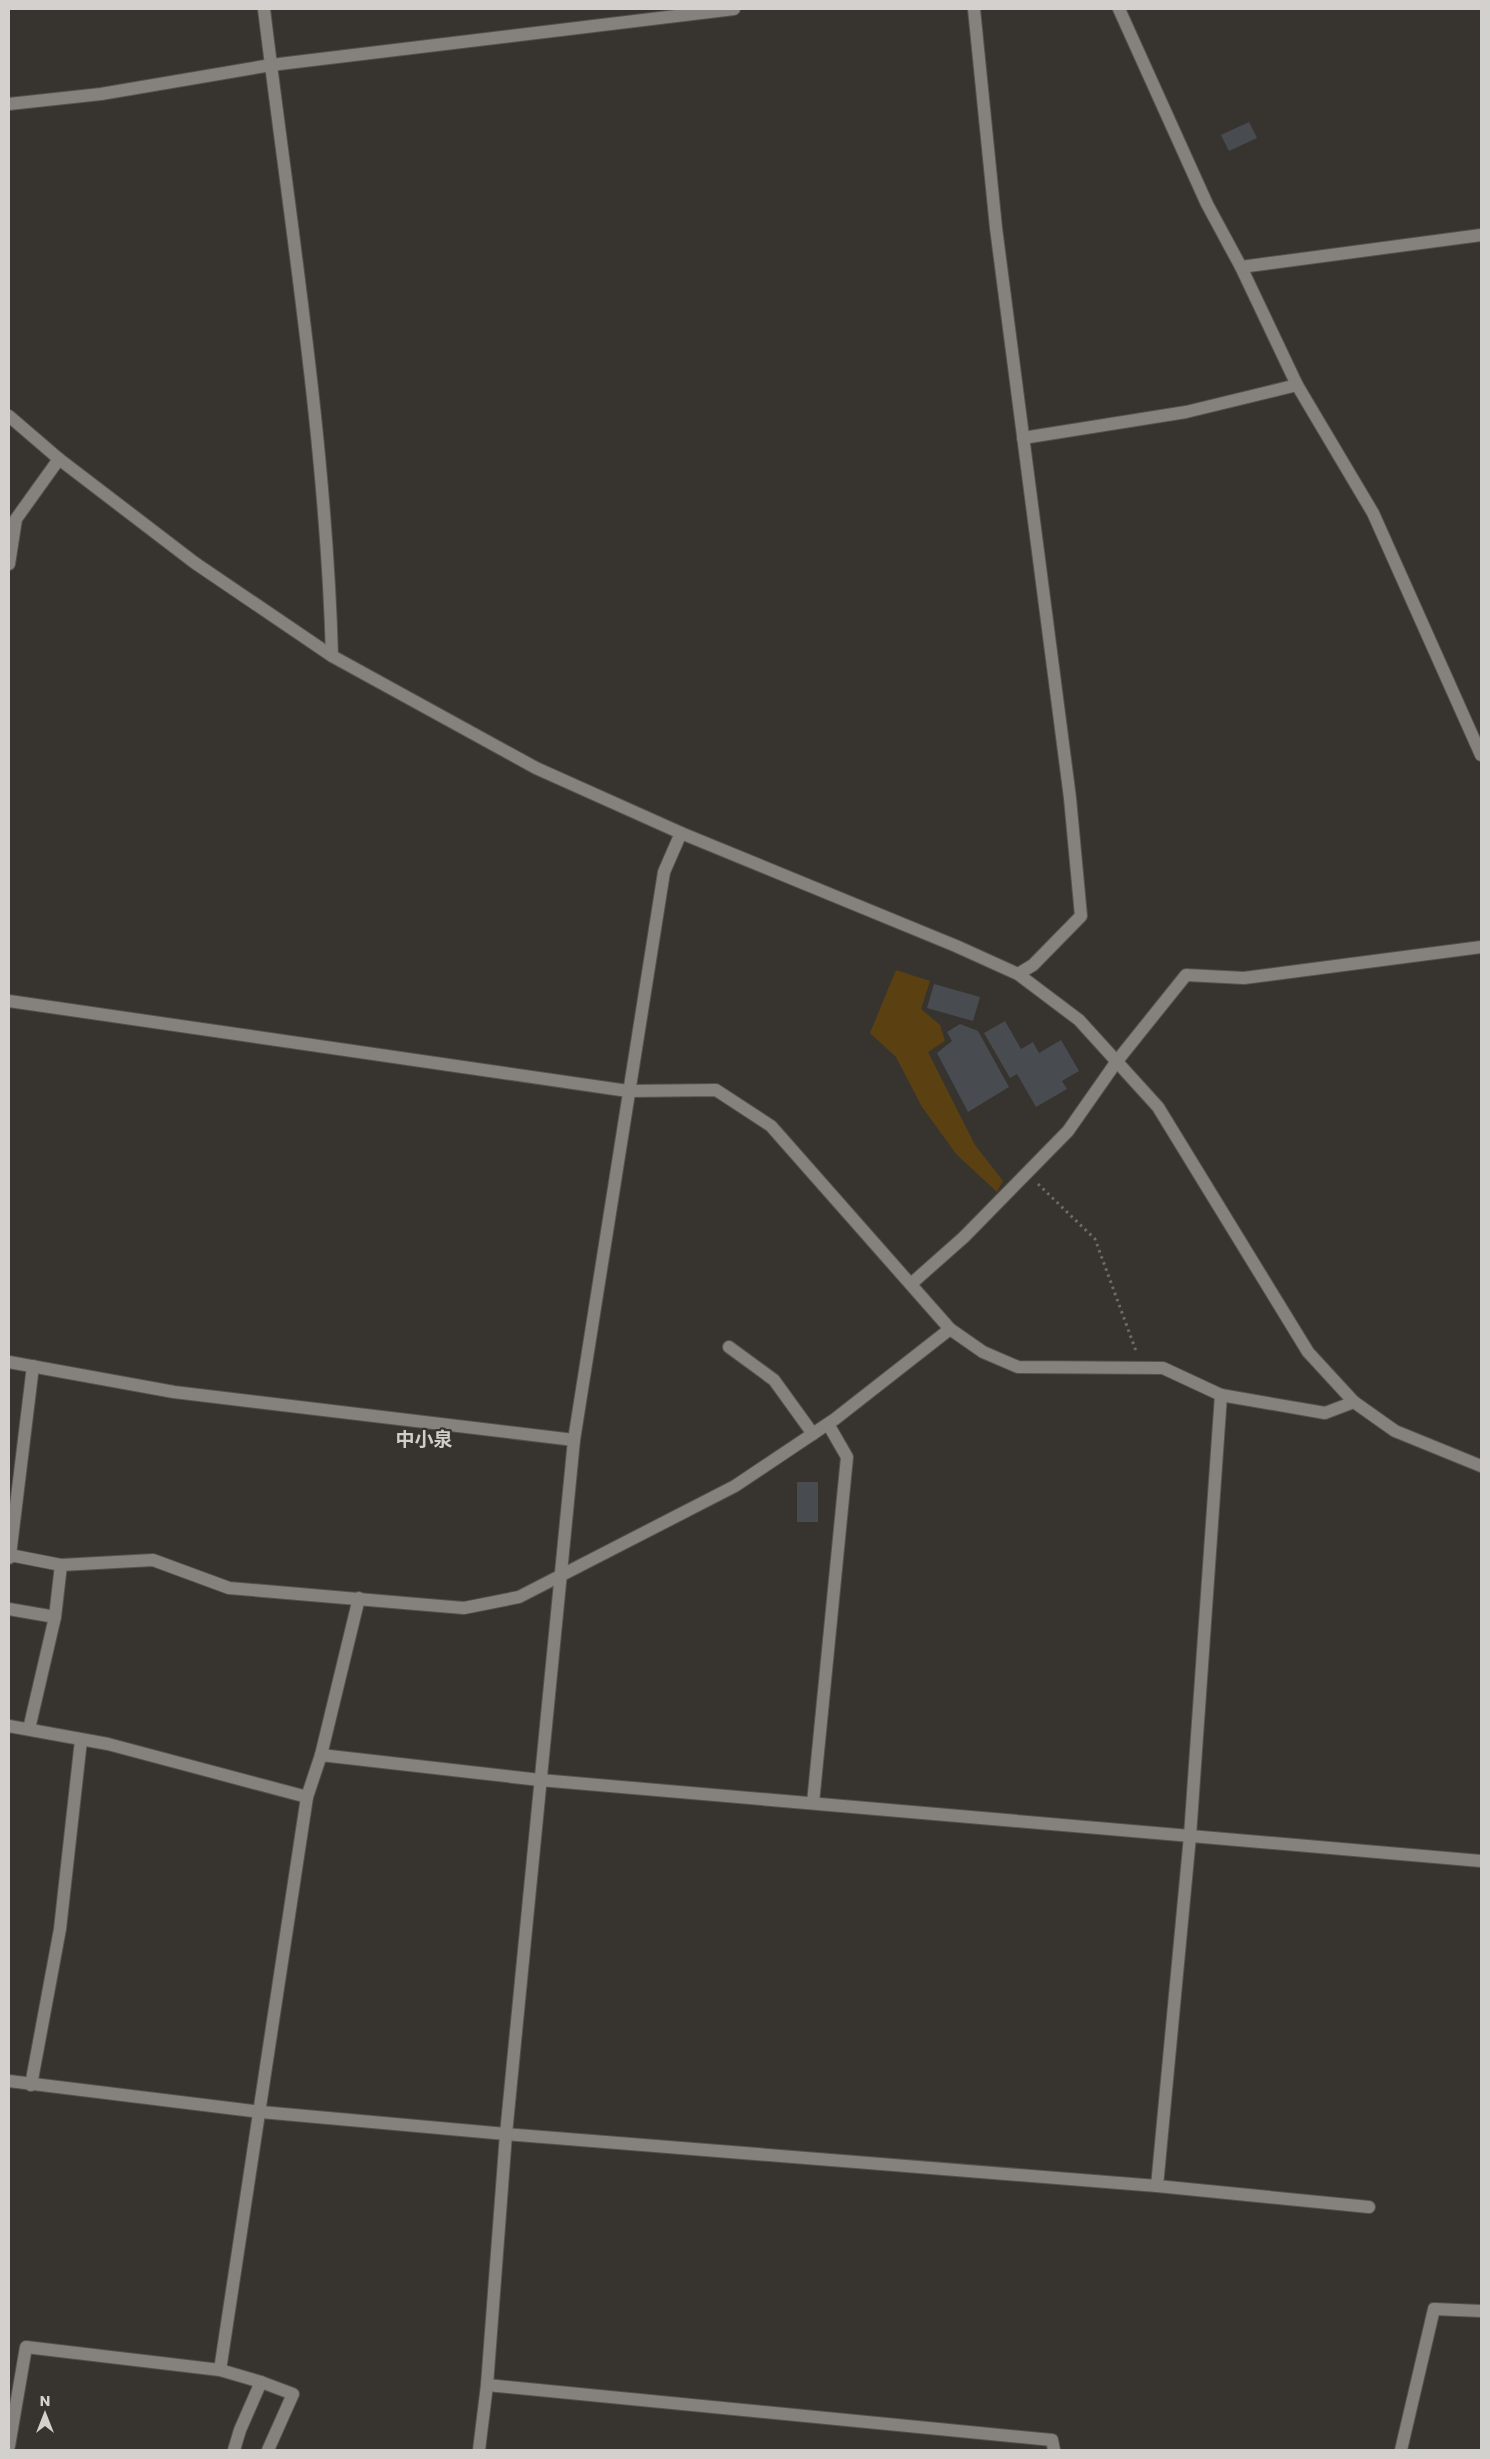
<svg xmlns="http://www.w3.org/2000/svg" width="1490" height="2459" viewBox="0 0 1490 2459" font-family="Poppins,'Noto Sans JP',sans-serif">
<rect width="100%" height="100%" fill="#37342f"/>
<path fill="#5b4012" d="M896 970 930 981 921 1009 940 1025 945 1041 928 1052 975 1145 1003 1181 997 1192 957 1155 922 1107 896 1057 870 1033Z"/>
<g fill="#484b50">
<path d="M1249 122 1257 138 1229 151 1221 135Z"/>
<path d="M934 984 980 997 973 1021 927 1008Z"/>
<path d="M1005 1021 1021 1049 1033 1042 1039 1053 1061 1040 1079 1071 1062 1081 1067 1089 1036 1107 1017 1074 1010 1078 984 1033Z"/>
<path d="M960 1024 978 1031 1009 1087 968 1112 937 1053 952 1041 947 1032Z"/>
<rect x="797" y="1482" width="21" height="40"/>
</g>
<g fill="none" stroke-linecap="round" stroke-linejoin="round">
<g stroke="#55524e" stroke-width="14">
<g id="minor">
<path d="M264 9C290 223 326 441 332 656"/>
<path d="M974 9 996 228 1070 798 1081 916 1033 965 1018 974"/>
<path d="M1119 9 1207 204 1241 267 1297 385 1373 513 1481 755"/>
<path d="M9 104 101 94 271 65 734 9"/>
<path d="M1241 267 1481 235"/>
<path d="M9 416 59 459 195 563 332 656 536 768 681 833 956 946 1018 974 1079 1020 1158 1107 1308 1352 1354 1402 1395 1431 1481 1466"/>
<path d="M1023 438 1186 412 1297 385"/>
<path d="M9 564 16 519 59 459"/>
<path d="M9 1001 628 1091 716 1090 771 1126 950 1329 983 1352 1018 1367 1163 1368 1221 1395 1325 1413 1354 1402"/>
<path d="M911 1284 964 1237 1068 1131 1117 1061 1186 975 1244 978 1481 947"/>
<path d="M729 1347 774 1380 813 1434"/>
<path d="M9 1362 174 1392 574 1440"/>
<path d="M10 1555 33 1366"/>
<path d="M9 1558 10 1555 61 1565 153 1560 229 1588 416 1604 464 1608 519 1597 735 1486 835 1419 950 1329"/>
<path d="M9 1609 55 1617 61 1565"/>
<path d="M9 1726 108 1744 307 1797 321 1755 540 1780 1481 1861"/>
<path d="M29 1729 55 1617"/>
<path d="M321 1755 359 1598"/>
<path d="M813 1803 847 1457 828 1424"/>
<path d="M9 2081 261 2112 506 2134 1157 2186 1190 1836 1221 1395"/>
<path d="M31 2085 60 1929 81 1740"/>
<path d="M1157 2186 1369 2207"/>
<path d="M220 2370 307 1797"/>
<path d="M487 2385 1052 2440 1054 2450"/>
<path d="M9 2446 26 2347 220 2370 261 2382 293 2394 268 2450"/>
<path d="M234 2450 240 2430 261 2382"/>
<path d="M479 2450 487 2385 506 2134 574 1440 664 872 681 833"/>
<path d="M1401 2450 1434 2309 1481 2311"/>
</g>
</g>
<path stroke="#6e6b67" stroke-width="3" stroke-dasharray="2.5 4" stroke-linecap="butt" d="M1038 1184 1095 1239 1136 1351"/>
<use href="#minor" stroke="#85817c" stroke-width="12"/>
</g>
<g text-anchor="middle" stroke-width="4.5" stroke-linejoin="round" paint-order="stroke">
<g font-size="19" font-weight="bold" fill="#d1cdc7" stroke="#37342f">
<text x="424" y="1446">中小泉</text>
</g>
</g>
<rect width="1490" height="2459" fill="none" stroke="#d3d1ce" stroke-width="20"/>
<g transform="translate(45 2414)" stroke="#37342f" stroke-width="4" paint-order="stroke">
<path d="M0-4L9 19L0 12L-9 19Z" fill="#d3d1ce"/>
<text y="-8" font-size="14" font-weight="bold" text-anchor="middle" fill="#d3d1ce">N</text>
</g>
</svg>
